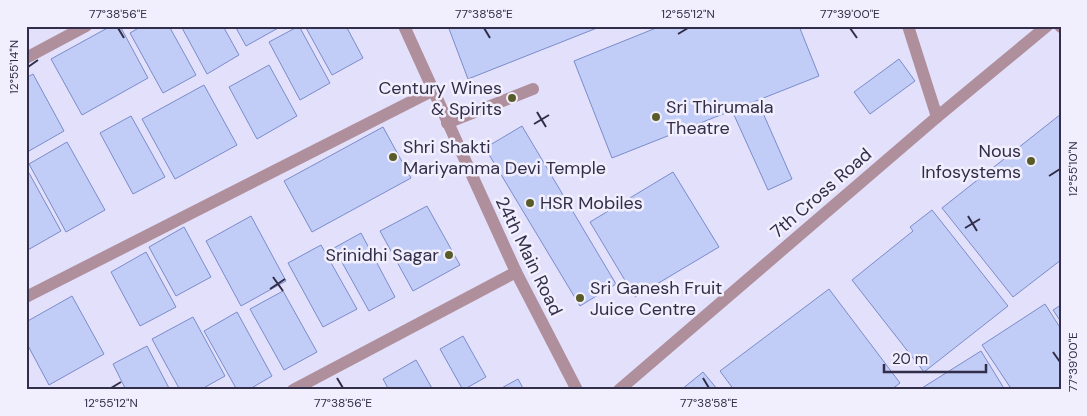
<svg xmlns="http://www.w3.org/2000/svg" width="1087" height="416" viewBox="0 0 1087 416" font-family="'DM Sans',sans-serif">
<rect width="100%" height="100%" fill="#e3e0fc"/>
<g fill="#c1cdf7" stroke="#7a8cca">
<path d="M111 26H120L148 78 82 115 51 59Z"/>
<path d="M142 26H169L196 75 163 93 130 33Z"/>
<path d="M181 26H223L239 55 207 74Z"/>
<path d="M235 26H279L280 27 246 46Z"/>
<path d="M299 26 330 83 300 100 269 42Z"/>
<path d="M305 26H346L363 58 332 75Z"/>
<path d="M448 26H602L468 79Z"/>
<path d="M661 26H799L819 76 612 158 574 61Z"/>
<path d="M899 59 915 81 870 114 854 92Z"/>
<path d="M269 65 297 116 257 139 229 87Z"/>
<path d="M33 74 64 131 29 151 26 145V78Z"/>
<path d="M204 85 237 145 175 179 142 119Z"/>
<path d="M759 104 792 179 768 190 734 115Z"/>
<path d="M1061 114V260L1013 297 942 208Z"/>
<path d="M131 116 165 177 133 194 100 133Z"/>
<path d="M522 126 616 284 580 306 485 148Z"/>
<path d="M383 127 411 178 312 232 284 181Z"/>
<path d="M67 142 105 210 66 232 29 164Z"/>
<path d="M673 172 719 247 635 297 590 222Z"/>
<path d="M29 173 61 231 26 251V175Z"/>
<path d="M427 206 460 265 413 291 380 231Z"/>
<path d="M932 210 1008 306 924 372 852 280 913 231 910 227Z"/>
<path d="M251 216 286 281 241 306 206 241Z"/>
<path d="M184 227 211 277 176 296 149 247Z"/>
<path d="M361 233 395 297 369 311 334 248Z"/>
<path d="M321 245 357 309 323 327 288 263Z"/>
<path d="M146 252 176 307 140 326 111 272Z"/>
<path d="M829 289 900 383 891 390H734L720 371Z"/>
<path d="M283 291 317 352 284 370 250 309Z"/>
<path d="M72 296 104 354 49 385 26 342V322Z"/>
<path d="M1045 304 1061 329V390H1012L982 345Z"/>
<path d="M1061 305V322L1053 310Z"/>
<path d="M237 312 272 376 248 390H237L204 331Z"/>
<path d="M193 317 225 376 200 390H180L152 339Z"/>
<path d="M463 336 486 377 463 390 440 349Z"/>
<path d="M147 346 170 390H126L113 364Z"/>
<path d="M981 351 1005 390H924L922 388Z"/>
<path d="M416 360 433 390H389L383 379Z"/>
<path d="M703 372 718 390H681Z"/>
<path d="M518 379 524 390H498Z"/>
</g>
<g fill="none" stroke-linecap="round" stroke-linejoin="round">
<path stroke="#af8f9c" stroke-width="12" d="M447 123 533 89"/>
<g stroke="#af8f9c" stroke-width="12">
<path d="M908 26 937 117"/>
<path d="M1060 26 1061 27"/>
<path d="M26 58 86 26"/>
<path d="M26 297 432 91"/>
<path d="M293 390 516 272"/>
</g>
<g stroke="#af8f9c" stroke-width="12">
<path d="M404 26 516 272 577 390"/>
<path d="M619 390 937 117 1047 26"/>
</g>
</g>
<path fill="none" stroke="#322d48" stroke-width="2" d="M118 28 124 38M484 28 490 38M850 28 857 38M678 34 688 28M28 67 38 60M537 112 546 127M534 124 549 115M1049 176 1060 169M968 216 977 231M965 228 980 219M273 277 283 291M270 289 285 279M1053 352 1060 362M337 378 343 388M703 378 709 388M111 388 121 382"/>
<g fill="#595c29" stroke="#f1effd" stroke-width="2">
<circle cx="512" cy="98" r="5"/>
<circle cx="656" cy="117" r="5"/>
<circle cx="393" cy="157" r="5"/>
<circle cx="1031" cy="161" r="5"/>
<circle cx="530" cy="203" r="5"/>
<circle cx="449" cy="255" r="5"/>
<circle cx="580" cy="298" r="5"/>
</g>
<g text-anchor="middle" stroke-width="5" stroke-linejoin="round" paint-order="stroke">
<g font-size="18" fill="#322d48" stroke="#f1effd" text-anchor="start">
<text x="502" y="94" text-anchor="end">Century Wines<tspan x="502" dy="21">&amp; Spirits</tspan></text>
<text x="666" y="113">Sri Thirumala<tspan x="666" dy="21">Theatre</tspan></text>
<text x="403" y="153">Shri Shakti<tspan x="403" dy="21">Mariyamma Devi Temple</tspan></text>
<text x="1021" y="157" text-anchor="end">Nous<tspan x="1021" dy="21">Infosystems</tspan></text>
<text x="540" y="209">HSR Mobiles</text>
<text x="439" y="261" text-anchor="end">Srinidhi Sagar</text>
<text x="590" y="294">Sri Ganesh Fruit<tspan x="590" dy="21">Juice Centre</tspan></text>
</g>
<g font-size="18" fill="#322d48" stroke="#f1effd">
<text transform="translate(821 193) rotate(-41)" y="6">7th Cross Road</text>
<text transform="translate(529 256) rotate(64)" y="6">24th Main Road</text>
</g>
</g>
<rect width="1087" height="416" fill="none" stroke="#f1effd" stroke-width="55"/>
<path d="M884 364v8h102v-8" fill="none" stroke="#322d48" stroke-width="2.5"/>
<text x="892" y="364" font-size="15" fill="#322d48" stroke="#f1effd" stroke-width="4" paint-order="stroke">20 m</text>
<rect x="28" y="28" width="1032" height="360" fill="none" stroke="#322d48" stroke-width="2"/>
<g font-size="12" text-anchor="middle" fill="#322d48">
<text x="118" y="18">77°38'56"E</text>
<text x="484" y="18">77°38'58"E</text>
<text x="688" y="18">12°55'12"N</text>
<text x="850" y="18">77°39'00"E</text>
<text transform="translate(14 67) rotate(-90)" y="4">12°55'14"N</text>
<text transform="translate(1073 169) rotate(-90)" y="4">12°55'10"N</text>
<text transform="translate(1073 362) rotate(-90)" y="4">77°39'00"E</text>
<text x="111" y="407">12°55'12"N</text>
<text x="343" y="407">77°38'56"E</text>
<text x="709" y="407">77°38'58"E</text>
</g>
</svg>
